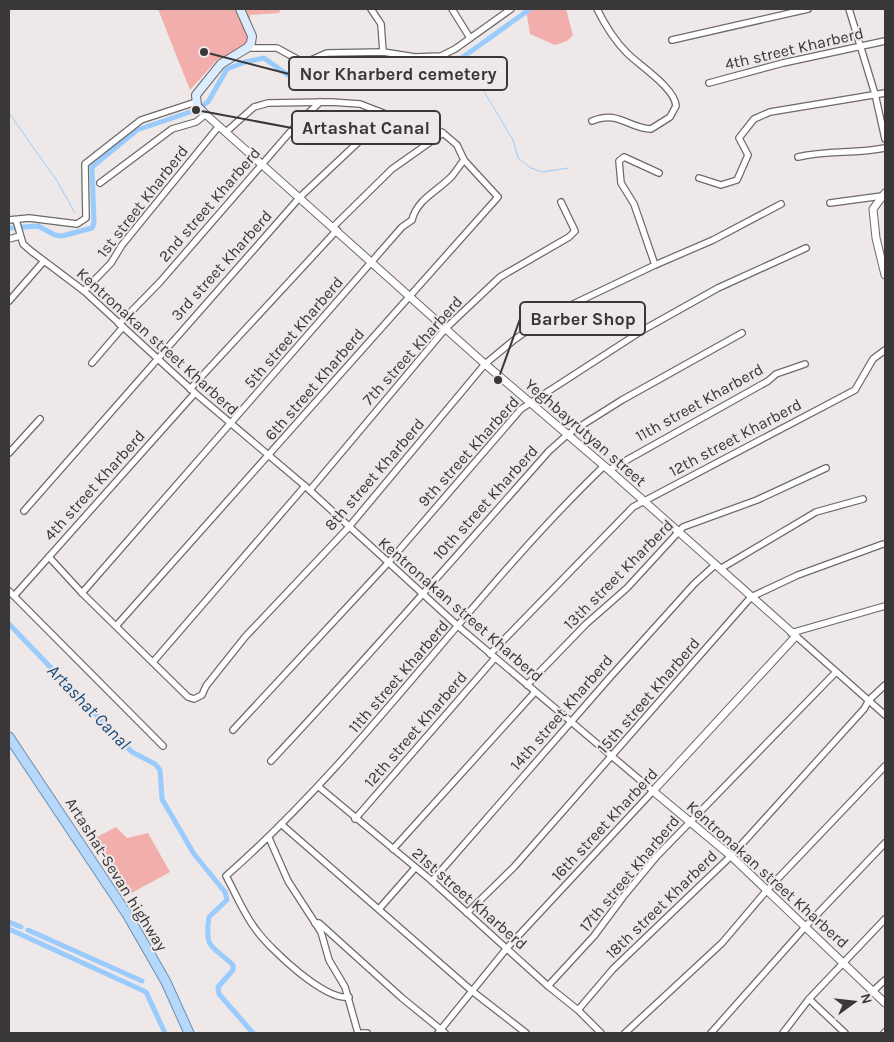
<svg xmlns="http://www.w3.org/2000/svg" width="894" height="1042" viewBox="0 0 894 1042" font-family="Karla,sans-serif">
<rect width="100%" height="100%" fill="#efe8e8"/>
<g fill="#f2aeab">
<path d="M158 9H281L279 13 250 15 251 43 216 61 190 90Z"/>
<path d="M526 9H566L573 35 567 41 555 45 530 34Z"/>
<path d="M116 827 127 838 148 833 170 872 126 896 93 839Z"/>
</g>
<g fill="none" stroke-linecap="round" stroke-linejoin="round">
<g stroke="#9acbfd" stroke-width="1">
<path d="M449 68 454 73 479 83 513 140 518 158 531 168 542 172 568 168"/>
<path d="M9 113 57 181 75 213"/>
</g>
<g stroke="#9acbfd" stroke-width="5">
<path d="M9 228 38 226 55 235 62 236 92 228 94 223 92 167 137 130 196 110 208 102 227 69 245 62 264 58 292 78 300 80C310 74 316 64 328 59 349 51 419 70 445 70L530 9"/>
<path d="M9 624 132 752 155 764 160 770 162 799 194 854 225 892 227 900 209 917C204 951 213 945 233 965V970L218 987 219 994 253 1033"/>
<path d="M9 922 21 927"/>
<path d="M9 929 146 992 165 1033"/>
<path d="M28 930 142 981"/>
</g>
<g stroke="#6f6969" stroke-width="8">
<g id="minor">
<path d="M371 9 381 24 383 52"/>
<path d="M452 9 470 38"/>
<path d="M849 9 875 94 885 139"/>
<path d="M672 40 808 9"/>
<path d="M247 48H277L299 60H311L327 53 383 52 415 57 441 56 455 49 511 9"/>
<path d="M709 83 783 63 885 41"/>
<path d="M592 121C619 110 627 128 651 129L670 117 676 106C675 88 640 66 627 53 614 40 605 25 597 9"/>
<path d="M798 157C828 150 855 154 885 148"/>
<path d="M699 178 721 185 737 180 748 155 739 138 754 119 770 112 885 93"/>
<path d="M100 183 172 129 196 122 206 114"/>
<path d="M830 203 882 196"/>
<path d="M9 220 29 218 77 224 86 218 85 164 141 120 196 102"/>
<path d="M16 220 23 244 31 251 84 291 195 393 305 486 459 627 653 791 507 948 438 1033"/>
<path d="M333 227 392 169 443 133"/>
<path d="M9 239 20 236"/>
<path d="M655 265 634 204 621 183 619 161 624 157 659 173"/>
<path d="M84 291 111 263 122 245 219 126"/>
<path d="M9 301 44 261"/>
<path d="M119 324 160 282 297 124 320 102"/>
<path d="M92 363 123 327"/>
<path d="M190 389 337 230"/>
<path d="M9 453 40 419"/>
<path d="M609 470 768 381 776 374 805 364"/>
<path d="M310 490 446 328 500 277 569 237 575 231 561 202"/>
<path d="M24 511 300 197 368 133 391 116"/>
<path d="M49 557 82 593 188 697 194 699 202 695 206 686 245 637 348 528 485 364 514 340 548 316 655 265 713 240 781 204"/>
<path d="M720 569 816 512 863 499"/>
<path d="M9 591 163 746"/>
<path d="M82 593 402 227 412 220C417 199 438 191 452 176 456 171 460 165 464 160"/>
<path d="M14 596 195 393"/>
<path d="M117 625 498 197 464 160 457 145 443 133 420 121 391 116 360 104 331 102 268 103 254 107 226 132"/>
<path d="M791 633 885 606"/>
<path d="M796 636 885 715"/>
<path d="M490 654 633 507 855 390 873 359 885 350"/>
<path d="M153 662 305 486"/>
<path d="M527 685 586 624 627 588 683 527 757 500 826 468"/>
<path d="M233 730 388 563 521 409 643 330 718 288 806 248"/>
<path d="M271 761C366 660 457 555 549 451L568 434 622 400 742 333"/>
<path d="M319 787 432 881 548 986 578 1010 601 1033"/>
<path d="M355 819 495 658"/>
<path d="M281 824 472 991 526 1033"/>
<path d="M269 838 288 881 321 932 329 960 345 987 358 1033"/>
<path d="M393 849 535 692"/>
<path d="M432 881 612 675 694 584 715 565"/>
<path d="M379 909 415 868"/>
<path d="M467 913 514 867 751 597 798 575 883 544"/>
<path d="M315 923H319L402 998 445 1033"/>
<path d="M548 986 594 936 623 897 657 856 836 672"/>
<path d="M873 991 885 980"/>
<path d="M349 997C325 1001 271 950 257 931 244 915 236 894 226 876 366 753 470 595 604 466"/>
<path d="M809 999 845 1033"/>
<path d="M578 1010 613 969 731 856 864 709 869 700 885 685"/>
<path d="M362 1033H367"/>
<path d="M625 1033 722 943 767 890 885 766"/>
<path d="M711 1033 806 926 885 843"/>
<path d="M783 1033 809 999 885 919"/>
<path d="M884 1033 885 1032"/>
</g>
</g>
<g stroke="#6f6969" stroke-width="9">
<g id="tertiary">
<path d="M202 111 485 364 609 470 796 636 653 791 731 856 885 1003"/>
<path d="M885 193 873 209 876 238 885 275"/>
</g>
</g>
<g stroke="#6f6969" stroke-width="10">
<path id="secondary" d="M202 111 197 106 196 95 221 64 247 48 251 43 252 36 240 9"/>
</g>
<g stroke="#6a8fb4" stroke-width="11">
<path id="primary" d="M9 737 127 914 166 982 189 1033"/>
</g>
<use href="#minor" stroke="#fff" stroke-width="5.5"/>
<use href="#tertiary" stroke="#fff" stroke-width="7"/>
<use href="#secondary" stroke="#daecfd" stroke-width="8"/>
<use href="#primary" stroke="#b5d8fb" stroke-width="9"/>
</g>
<g text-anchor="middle" stroke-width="4" stroke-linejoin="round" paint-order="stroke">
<g font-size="16" fill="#393737" stroke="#efe8e8">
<text transform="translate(794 48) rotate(-13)" y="6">4th street Kharberd</text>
<text transform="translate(142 201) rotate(-52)" y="6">1st street Kharberd</text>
<text transform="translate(209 204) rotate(-49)" y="6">2nd street Kharberd</text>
<text transform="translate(221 265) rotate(-48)" y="6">3rd street Kharberd</text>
<text transform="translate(293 332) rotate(-49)" y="6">5th street Kharberd</text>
<text transform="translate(158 341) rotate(42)" y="6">Kentronakan street Kharberd</text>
<text transform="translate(412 350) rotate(-48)" y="6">7th street Kharberd</text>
<text transform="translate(314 384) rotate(-49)" y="6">6th street Kharberd</text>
<text transform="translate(699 402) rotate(-29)" y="6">11th street Kharberd</text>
<text transform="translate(586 432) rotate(41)" y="6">Yeghbayrutyan street</text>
<text transform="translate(735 437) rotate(-28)" y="6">12th street Kharberd</text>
<text transform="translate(468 451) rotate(-48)" y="6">9th street Kharberd</text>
<text transform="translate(374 474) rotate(-49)" y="6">8th street Kharberd</text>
<text transform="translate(94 485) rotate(-48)" y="6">4th street Kharberd</text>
<text transform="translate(485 502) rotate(-48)" y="6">10th street Kharberd</text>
<text transform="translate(618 574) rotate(-45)" y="6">13th street Kharberd</text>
<text transform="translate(461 609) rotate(41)" y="6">Kentronakan street Kharberd</text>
<text transform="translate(398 676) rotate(-49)" y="6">11th street Kharberd</text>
<text transform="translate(648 695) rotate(-49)" y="6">15th street Kharberd</text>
<text transform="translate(561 712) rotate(-49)" y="6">14th street Kharberd</text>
<text transform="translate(415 729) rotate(-49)" y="6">12th street Kharberd</text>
<text transform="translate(604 824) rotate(-47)" y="6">16th street Kharberd</text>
<text transform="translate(629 873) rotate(-50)" y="6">17th street Kharberd</text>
<text transform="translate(117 874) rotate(58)" y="6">Artashat-Sevan highway</text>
<text transform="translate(768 874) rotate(42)" y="6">Kentronakan street Kharberd</text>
<text transform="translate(470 898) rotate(41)" y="6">21st street Kharberd</text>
<text transform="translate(661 904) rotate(-44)" y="6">18th street Kharberd</text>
</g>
<g font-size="18" font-style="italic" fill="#164977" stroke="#efe8e8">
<text transform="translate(89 707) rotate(46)" y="6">Artashat Canal</text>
</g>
</g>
<path fill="none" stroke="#393737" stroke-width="2" d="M204 52L289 74M196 110L292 128M498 380L520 319"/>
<g fill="#393737" stroke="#efe8e8" stroke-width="2">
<circle cx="204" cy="52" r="5"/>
<circle cx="196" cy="110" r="5"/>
<circle cx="498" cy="380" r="5"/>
</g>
<g fill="#efe8e8" stroke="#393737" stroke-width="2">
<rect x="289" y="57" width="218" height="33" rx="5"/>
<rect x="292" y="111" width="148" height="33" rx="5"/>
<rect x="520" y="302" width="125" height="33" rx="5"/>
</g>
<g font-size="18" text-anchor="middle" font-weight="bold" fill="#393737">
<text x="398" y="80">Nor Kharberd cemetery</text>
<text x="366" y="134">Artashat Canal</text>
<text x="583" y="325">Barber Shop</text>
</g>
<rect width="894" height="1042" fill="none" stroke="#393737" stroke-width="20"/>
<g transform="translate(854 1002) rotate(75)" stroke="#efe8e8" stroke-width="4" paint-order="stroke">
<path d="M0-4L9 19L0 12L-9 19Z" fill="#393737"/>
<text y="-8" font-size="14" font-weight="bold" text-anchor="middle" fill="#393737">N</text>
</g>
</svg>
